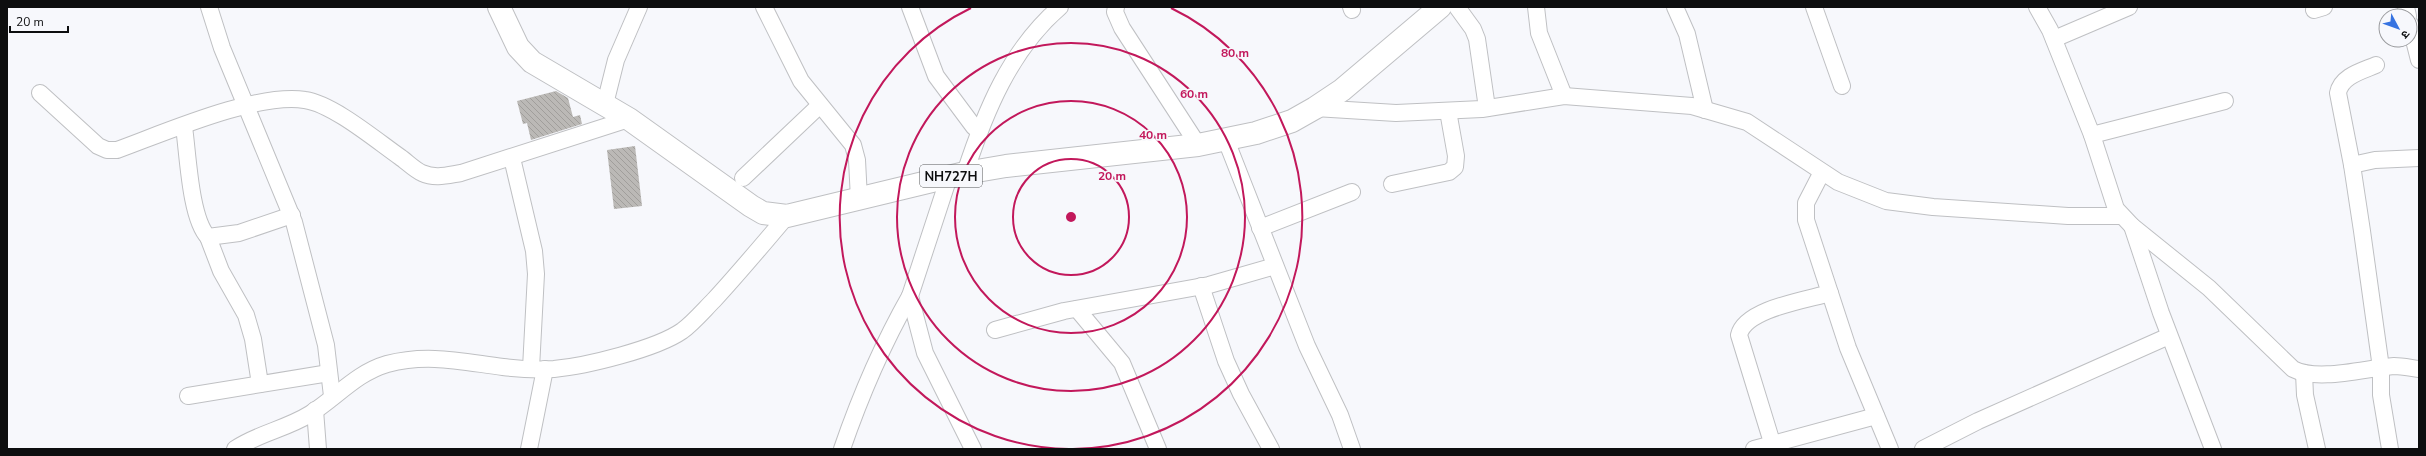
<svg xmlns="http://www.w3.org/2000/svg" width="2426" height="456" viewBox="0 0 2426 456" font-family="'Nunito Sans','Noto Sans Devanagari',sans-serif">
<defs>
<pattern id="building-back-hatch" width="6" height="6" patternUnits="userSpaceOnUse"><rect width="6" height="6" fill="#bbb9b6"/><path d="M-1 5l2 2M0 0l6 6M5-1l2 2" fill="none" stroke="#a09e9b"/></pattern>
</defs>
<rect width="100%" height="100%" fill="#f7f8fc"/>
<g fill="url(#building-back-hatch)">
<path d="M556 91 568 98 573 117 580 115 582 124 531 140 527 123 523 124 517 101Z"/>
<path d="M635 146 642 206 614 209 607 150Z"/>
</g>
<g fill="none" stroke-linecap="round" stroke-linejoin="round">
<g stroke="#bfc0c3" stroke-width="18">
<g id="minor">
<path d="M209 7 222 48 294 222 326 345 332 396"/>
<path d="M764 7 801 81 853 145 857 160 859 199"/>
<path d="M910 7 936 76 974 127 980 130"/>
<path d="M1116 7 1115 12 1122 28 1198 145"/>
<path d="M1351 7 1352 10"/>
<path d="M1457 7 1473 29 1477 39 1487 108"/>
<path d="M1536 7 1539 33 1564 96"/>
<path d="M1675 7 1687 34 1705 110"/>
<path d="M1814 7 1842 86"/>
<path d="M2037 7 2050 30 2092 135 2116 209 2132 226 2209 288 2293 369C2318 382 2366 368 2394 366 2402 366 2411 368 2419 369"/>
<path d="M2406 7 2408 16"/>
<path d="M2314 10 2324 7"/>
<path d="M2410 24 2419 60"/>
<path d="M2054 39 2129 7"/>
<path d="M2376 65C2362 71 2341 76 2338 93L2352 165 2362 231 2381 368V395L2390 449"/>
<path d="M40 93 98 146 107 150H117C164 133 257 92 305 100 333 104 377 141 400 157 407 162 415 170 422 173 435 179 448 175 461 173L629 119"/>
<path d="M605 104 616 60 639 7"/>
<path d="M1315 108 1396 113 1482 109 1564 96 1692 106 1747 122 1838 182 1886 201 1933 207 2068 216H2122"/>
<path d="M184 127C188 154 190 218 208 237L239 233 292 215"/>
<path d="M2092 135 2225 101"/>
<path d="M1226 140 1307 346 1340 415 1352 449"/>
<path d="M512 158 534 251 536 274 531 368"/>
<path d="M2352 165 2375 160 2419 158"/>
<path d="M1822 172 1806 203V220L1848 348 1890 449"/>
<path d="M965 173C985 112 1010 50 1060 7"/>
<path d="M949 177 910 296 925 353 973 449"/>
<path d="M743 178 820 105"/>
<path d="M1392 184 1449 172 1455 167 1456 156 1448 111"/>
<path d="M2132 226 2161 313 2213 449"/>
<path d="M1260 228 1352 192"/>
<path d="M208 237 221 271 246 315 253 339 260 384"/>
<path d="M1201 286 1226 361 1241 394 1271 449"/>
<path d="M1077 309 1122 363 1158 449"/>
<path d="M995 330 1064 311 1209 285 1275 266"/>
<path d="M2304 373 2305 395 2317 449"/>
<path d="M188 396 329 373"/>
<path d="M315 410 318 449"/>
<path d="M235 449C259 433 286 429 310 414 336 398 356 373 387 364 428 353 463 362 503 367 519 369 538 370 554 369 586 366 656 349 682 331 693 323 704 310 714 300 739 273 763 244 787 216"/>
<path d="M529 449 545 369"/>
<path d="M842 449C861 394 881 347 910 296"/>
<path d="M1754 449 1876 416"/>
<path d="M1774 449 1739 335C1745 309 1806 300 1830 293"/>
<path d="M1923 449 1978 421 2169 336"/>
</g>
</g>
<g stroke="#bfc0c3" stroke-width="24">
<path id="trunk" d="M499 7 518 47 532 62 629 119 751 206 763 213 787 216 965 173 1006 166 1198 145 1256 133 1292 121 1315 108 1342 90 1440 7"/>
</g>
<use href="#minor" stroke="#fff" stroke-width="16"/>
<use href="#trunk" stroke="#fff" stroke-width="22"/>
</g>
<g fill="none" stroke="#c2185b" stroke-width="2">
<circle cx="1071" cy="217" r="58"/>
<circle cx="1071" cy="217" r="116"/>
<circle cx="1071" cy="217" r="174"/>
<path d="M1069 449A232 232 0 0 1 971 8M1171 8A232 232 0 0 1 1073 449"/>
</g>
<g text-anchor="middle" stroke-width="3.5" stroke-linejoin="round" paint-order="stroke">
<rect fill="#f7f8fc" stroke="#535456" stroke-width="1" x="920" y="165" width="62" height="22" rx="3"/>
<g font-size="13" font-weight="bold" fill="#0d0e0f">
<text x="951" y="181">NH727H</text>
</g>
</g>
<circle cx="1071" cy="217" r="6" fill="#c2185b" stroke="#f7f8fc" stroke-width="2"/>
<g font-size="12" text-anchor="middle" font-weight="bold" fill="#c2185b" stroke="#f7f8fc" stroke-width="3.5" stroke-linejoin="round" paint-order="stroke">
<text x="1235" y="57">80 m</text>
<text x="1194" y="98">60 m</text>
<text x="1153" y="139">40 m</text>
<text x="1112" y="180">20 m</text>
</g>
<rect width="2426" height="456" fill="none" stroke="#0d0e0f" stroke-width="16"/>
<g transform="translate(2398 28) rotate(131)"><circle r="19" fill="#f7f8fc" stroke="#999a9d"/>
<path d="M0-3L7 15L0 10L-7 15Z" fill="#3673e1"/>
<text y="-6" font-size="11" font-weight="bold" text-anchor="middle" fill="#0d0e0f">उ</text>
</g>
<path d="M10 26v6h58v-6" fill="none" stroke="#0d0e0f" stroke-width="2"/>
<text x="16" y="26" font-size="12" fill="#0d0e0f" stroke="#f7f8fc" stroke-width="3" paint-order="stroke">20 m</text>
</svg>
